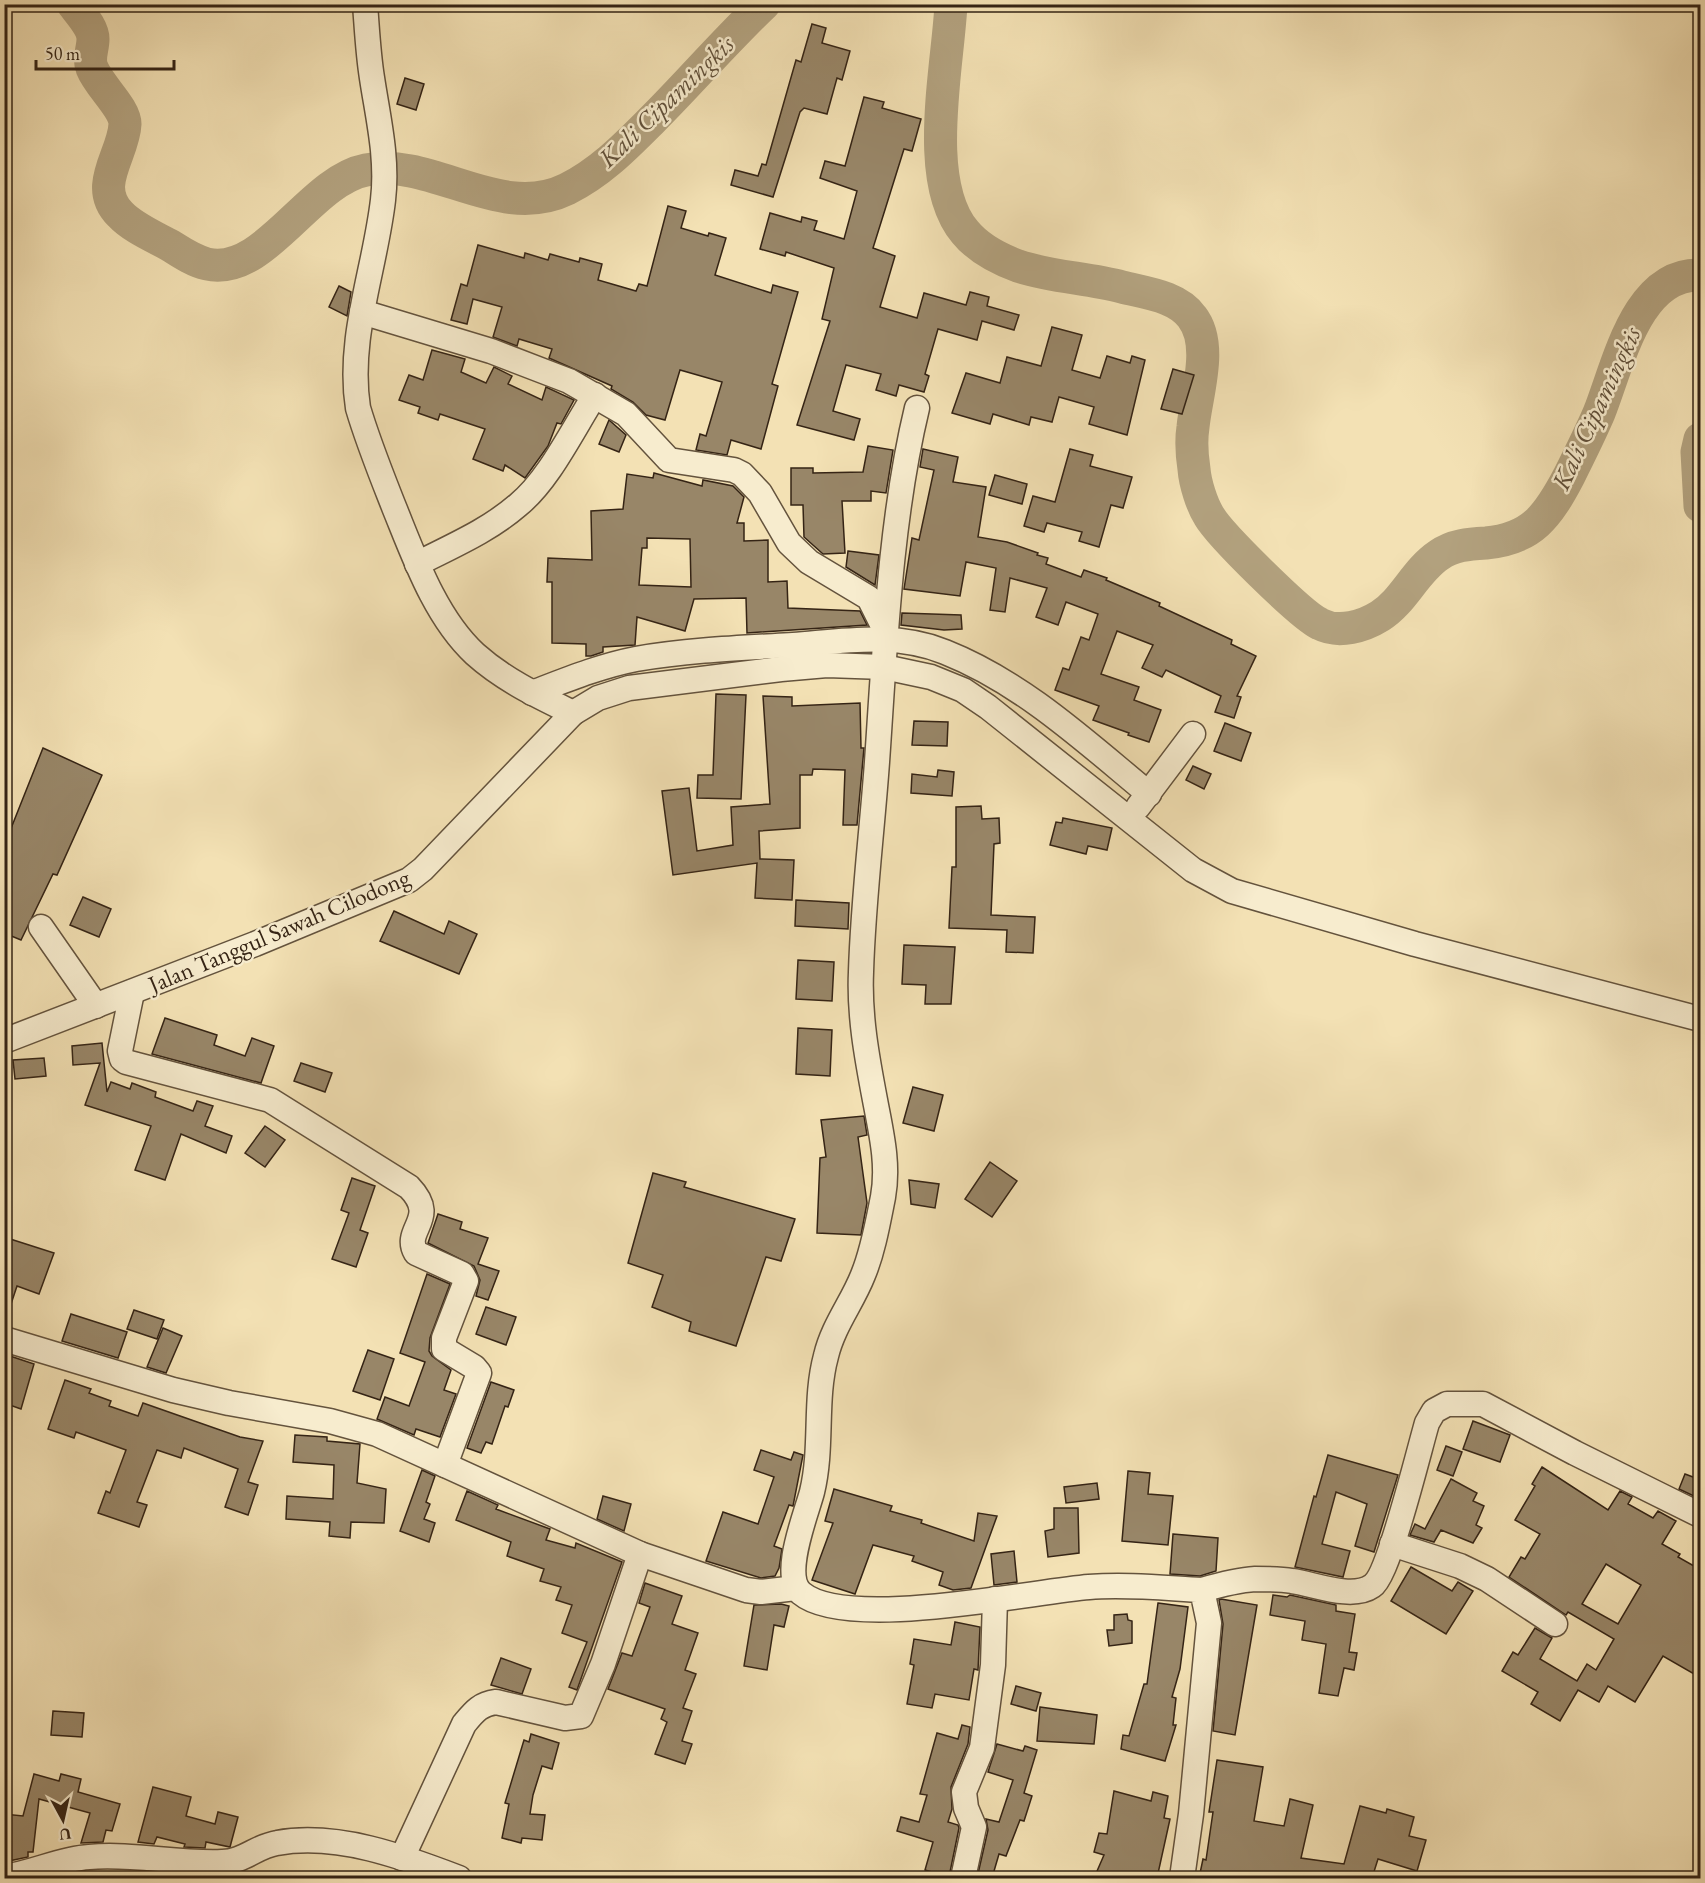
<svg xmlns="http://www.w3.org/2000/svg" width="1705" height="1883" viewBox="0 0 1705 1883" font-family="'EB Garamond',serif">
<rect width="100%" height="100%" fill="#f3e1b4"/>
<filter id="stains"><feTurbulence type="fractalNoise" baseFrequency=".00333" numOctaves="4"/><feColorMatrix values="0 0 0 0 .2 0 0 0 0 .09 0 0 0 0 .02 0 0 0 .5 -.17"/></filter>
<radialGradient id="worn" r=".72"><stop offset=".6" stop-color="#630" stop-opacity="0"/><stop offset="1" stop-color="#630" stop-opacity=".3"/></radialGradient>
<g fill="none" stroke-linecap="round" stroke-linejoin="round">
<g stroke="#b2a17e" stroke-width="33">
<path d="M73 4C80 14 93 27 93 39 93 49 88 58 92 68 99 86 125 108 125 124 124 154 92 186 120 214 133 228 155 237 171 246 182 253 194 261 207 264 265 277 309 181 366 170 433 157 500 222 567 189 601 172 626 146 652 120 690 82 725 41 764 4"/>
<path d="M951 4C948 67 922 181 965 232 978 248 999 259 1018 266 1051 277 1088 278 1122 287 1145 293 1177 296 1192 317 1214 345 1196 395 1193 427 1191 440 1192 456 1194 469 1195 483 1202 505 1209 516 1220 535 1301 615 1320 624 1339 634 1364 626 1380 616 1404 601 1415 571 1439 555 1453 545 1469 544 1486 543 1532 539 1548 516 1569 476 1579 456 1590 434 1599 413 1618 366 1636 273 1700 275"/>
<path d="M1700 439 1697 452 1700 506"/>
</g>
</g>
<g fill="#988668" stroke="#352415" stroke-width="1.5" fill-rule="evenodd">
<path d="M812 24 826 28 822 43 850 51 842 80 837 78 827 114 804 108 800 112 773 197 731 185 735 170 758 176 762 164 766 165 796 60 801 62Z"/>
<path d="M405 78 424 84 416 110 397 104Z"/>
<path d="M864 97 884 102 882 108 921 119 912 151 904 149 873 248 895 256 880 307 917 318 924 293 966 305 970 292 989 297 987 306 1019 315 1014 330 982 321 977 340 938 329 925 374 929 376 924 392 899 385 896 396 876 390 881 374 846 365 833 411 860 419 854 440 797 425 830 321 822 319 834 268 786 252 785 256 760 249 770 213 801 222 802 217 817 221 814 230 844 239 857 191 820 178 825 161 845 166Z"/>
<path d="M668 206 686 211 681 228 708 236 709 233 726 238 715 275 771 293 773 285 798 292 772 384 778 386 761 449 731 440 727 455 696 450 700 434 706 436 722 382 680 370 665 420 646 415 633 402 611 389 612 386 549 358 552 349 519 339 517 346 493 337 502 307 473 299 467 324 451 320 461 284 467 286 478 245 524 258 525 253 548 260 550 254 579 262 580 258 602 264 598 280 636 291 639 284 647 286Z"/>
<path d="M339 286 351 292 347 316 329 307Z"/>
<path d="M1052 327 1082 335 1072 370 1100 378 1107 356 1130 363 1132 356 1145 360 1127 435 1089 424 1094 407 1059 397 1052 422 1031 417 1029 425 993 414 990 424 952 413 966 373 1000 383 1007 357 1041 366Z"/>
<path d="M432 350 465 359 461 372 486 383 494 367 512 376 508 384 542 400 546 387 574 400 561 424 557 423 548 446 525 478 505 465 503 471 473 459 485 429 440 414 438 420 418 413 420 407 399 400 409 375 423 380Z"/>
<path d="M1173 369 1194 375 1182 414 1161 409Z"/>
<path d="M609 420 626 435 619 452 599 444Z"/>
<path d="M868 446 893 450 886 493 871 491V501H842L845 553 823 554 804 537 803 505H791V468H813V473L863 472Z"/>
<path d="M923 449 958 457 953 482 986 487 978 537 1007 542 1038 553 1037 555 1048 558 1046 564 1081 577 1084 570 1107 578 1106 580 1160 603 1159 606 1232 640 1231 644 1256 656 1237 696 1241 697 1234 718 1215 712 1221 696 1166 670 1162 677 1142 668 1153 645 1117 631 1101 674 1139 687 1134 700 1161 710 1149 742 1128 735 1129 733 1093 720 1099 706 1055 690 1063 668 1069 670 1081 637 1089 640 1098 614 1066 602 1058 625 1036 617 1047 588 1010 578 1005 612 990 610 996 568 966 562 960 596 904 589 912 538 919 540 934 470 920 467Z"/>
<path d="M1070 449 1093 455 1090 466 1132 477 1123 508 1111 505 1099 547 1079 541 1082 532 1047 523 1044 532 1024 526 1033 496 1055 502Z"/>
<path d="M654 473 702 486 703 480 733 486 744 497 737 523H744V541L768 540V582L787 581 788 608 860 611 867 625 747 633 746 598 694 599 685 631 637 617 635 645 603 647V652L591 656H586V644L552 643V582H547L548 558 592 560 591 511 623 509 627 474 653 478ZM647 538 690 539 691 587 639 585 642 548H647Z"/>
<path d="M995 475 1027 484 1022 504 989 495Z"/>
<path d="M848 551 879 555 875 585 846 567Z"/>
<path d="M902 613 961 615 962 629 944 630 901 625Z"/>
<path d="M716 694 746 695 741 799 697 798 698 775H713Z"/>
<path d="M763 696 792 697V706L860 703 861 748H864L857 825H843L845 770 813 769 812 775H800V828L759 831 760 859 794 860 792 900 755 898 757 863 673 875 662 791 689 788 697 851 733 845 731 807 770 804Z"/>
<path d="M914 721 948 722 947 746 912 745Z"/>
<path d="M1225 723 1251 733 1241 761 1214 751Z"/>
<path d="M43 748 102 775 57 875 53 874 21 940 4 933V846Z"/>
<path d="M1193 766 1211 774 1204 789 1186 780Z"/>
<path d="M938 770 954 772 952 796 911 793 912 774 937 777Z"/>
<path d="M981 806 982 819 999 818 1000 843 994 844 991 915 1035 917 1033 953 1006 952 1007 930 949 928 952 867H956V807Z"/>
<path d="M1063 818 1112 828 1107 850 1088 846 1086 854 1050 845 1056 822 1062 823Z"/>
<path d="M83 897 111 909 99 937 70 925Z"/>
<path d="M796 900 849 903 848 929 795 926Z"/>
<path d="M394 911 444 934 449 921 477 934 459 974 380 941Z"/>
<path d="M904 945 955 947 951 1004H925L926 985 902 984Z"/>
<path d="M798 960 834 962 832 1001 796 999Z"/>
<path d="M165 1018 217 1035 214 1045 245 1056 252 1038 274 1046 261 1083 152 1054Z"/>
<path d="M798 1028 832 1030 830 1076 796 1074Z"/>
<path d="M102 1043 107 1092 111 1082 130 1089 132 1083 156 1092 155 1097 193 1111 197 1101 213 1106 205 1126 232 1136 226 1153 181 1134 165 1180 135 1170 151 1126 85 1105 100 1063 73 1065 72 1046Z"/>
<path d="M44 1058 46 1076 15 1079 13 1060Z"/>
<path d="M301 1063 332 1073 325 1092 294 1081Z"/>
<path d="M913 1087 943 1095 934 1131 903 1123Z"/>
<path d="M864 1116 867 1135 858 1137 867 1203 861 1235 817 1233 820 1158 826 1157 821 1120Z"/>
<path d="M265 1126 285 1140 265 1167 245 1153Z"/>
<path d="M990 1162 1017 1181 992 1217 965 1199Z"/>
<path d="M653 1173 686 1182 684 1187 795 1219 781 1261 766 1257 736 1346 689 1331 691 1322 652 1307 663 1275 628 1263Z"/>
<path d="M352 1178 375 1186 360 1230 368 1233 356 1267 332 1259 349 1213 341 1210Z"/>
<path d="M909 1180 939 1184 935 1208 911 1204Z"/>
<path d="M438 1214 462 1222 460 1229 488 1238 478 1264 499 1271 488 1300 476 1296 480 1280 474 1266 428 1243Z"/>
<path d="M4 1237 54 1253 39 1294 17 1286 7 1316H4Z"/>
<path d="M427 1274 450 1284 430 1338 429 1351 432 1356 451 1370 444 1390 456 1394 440 1437 416 1429 414 1435 377 1419 385 1397 409 1406 425 1362 400 1353Z"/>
<path d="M486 1307 516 1317 506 1345 476 1334Z"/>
<path d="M134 1310 164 1320 157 1339 127 1329Z"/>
<path d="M71 1314 127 1332 118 1358 62 1341Z"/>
<path d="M163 1328 182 1336 166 1373 147 1367Z"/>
<path d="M368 1350 394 1359 380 1400 353 1391Z"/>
<path d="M4 1354 34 1364 21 1409 4 1403Z"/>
<path d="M65 1380 91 1389 89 1393 111 1401 109 1406 138 1416 143 1403 240 1437 263 1441 248 1482 258 1485 248 1515 225 1507 238 1469 184 1448 181 1458 157 1450 137 1502 147 1505 139 1527 98 1513 106 1491 110 1493 126 1450 76 1432 74 1438 48 1429Z"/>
<path d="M491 1382 514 1390 508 1407 505 1406 492 1444 486 1442 481 1453 467 1448Z"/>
<path d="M1473 1421 1510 1435 1500 1462 1463 1449Z"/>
<path d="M295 1435 327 1437V1441L360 1444 357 1483 386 1489 384 1523 351 1522 350 1538 329 1536 330 1522 286 1519 287 1496 333 1499 334 1465 293 1462Z"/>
<path d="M1446 1446 1462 1452 1453 1476 1437 1470Z"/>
<path d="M761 1450 791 1460 794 1452 803 1455 793 1506 789 1505 774 1546 782 1549 779 1568 775 1576 761 1578 706 1561 723 1512 758 1524 774 1477 754 1470Z"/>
<path d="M1328 1455 1398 1475 1374 1552 1355 1546 1367 1504 1336 1492 1322 1544 1350 1551 1343 1577 1295 1567 1314 1496 1316 1497Z"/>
<path d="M1542 1467 1608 1510 1620 1491 1632 1497 1628 1504 1653 1518 1658 1511 1676 1521 1662 1544 1680 1554 1678 1557 1701 1570V1678L1663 1656 1635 1702 1608 1686 1599 1702 1578 1690 1560 1721 1531 1704 1538 1692 1502 1671 1513 1652 1518 1655 1535 1628 1552 1638 1540 1659 1577 1681 1587 1664 1596 1670 1614 1639 1568 1612 1566 1615 1509 1577 1521 1557 1525 1559 1540 1534 1515 1520 1535 1486 1532 1484ZM1606 1564 1641 1585 1618 1624 1582 1604Z"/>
<path d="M422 1470 435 1476 426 1502 430 1504 424 1519 435 1523 429 1542 400 1531Z"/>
<path d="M1128 1471 1150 1473 1148 1494 1173 1496 1168 1545 1122 1541Z"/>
<path d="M1685 1474 1701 1480 1698 1498 1679 1489Z"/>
<path d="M1451 1479 1477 1493 1473 1501 1484 1506 1476 1525 1482 1528 1473 1543 1441 1530 1434 1542 1410 1535 1415 1524 1425 1529Z"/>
<path d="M1097 1483 1099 1499 1066 1503 1064 1487Z"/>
<path d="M834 1489 892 1506 890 1511 922 1520 921 1523 974 1541 978 1513 997 1516 971 1588 953 1590 939 1585 943 1572 912 1561 914 1556 873 1545 855 1594 812 1580 833 1523 825 1521Z"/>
<path d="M467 1491 498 1505 496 1509 550 1529 546 1540 575 1548 576 1543 622 1562 577 1690 569 1687 587 1642 562 1633 572 1605 556 1600 561 1587 540 1581 544 1569 507 1556 511 1542 456 1520Z"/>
<path d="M603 1496 631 1504 624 1531 597 1519Z"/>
<path d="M1054 1508H1078L1079 1553 1048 1557 1045 1531 1054 1529Z"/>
<path d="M1173 1534 1218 1538 1216 1571 1200 1576 1170 1574Z"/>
<path d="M1014 1551 1017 1582 994 1585 991 1554Z"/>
<path d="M1411 1567 1452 1591 1458 1582 1473 1591 1446 1634 1391 1601Z"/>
<path d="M645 1583 682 1596 672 1624 698 1633 685 1670 696 1674 683 1708 692 1711 682 1741 692 1744 685 1764 655 1754 667 1722 661 1719 665 1709 608 1689 622 1653 632 1656 650 1607 639 1603Z"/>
<path d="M1273 1595 1287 1597 1290 1595 1336 1605V1611L1355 1614 1349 1652 1357 1653 1354 1670 1344 1668 1338 1696 1319 1693 1326 1644 1302 1640 1305 1621 1270 1615Z"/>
<path d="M1221 1599 1257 1605 1235 1735 1213 1731 1223 1624 1219 1600Z"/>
<path d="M1158 1603 1188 1607 1180 1669 1172 1697 1176 1698 1173 1725H1176L1165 1761 1121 1749 1123 1735 1129 1736 1144 1684H1147Z"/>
<path d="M781 1604 789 1606 784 1627 774 1625 767 1670 744 1666 754 1605Z"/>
<path d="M1127 1614 1128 1620 1132 1621V1643L1109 1646 1107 1630H1114V1615Z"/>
<path d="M955 1622 980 1627 978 1670 974 1669 969 1700 935 1694 932 1708 907 1704 914 1665 910 1664 914 1639 951 1645Z"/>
<path d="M501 1658 531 1669 522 1694 491 1685Z"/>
<path d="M1016 1686 1041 1693 1036 1711 1011 1704Z"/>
<path d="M1040 1707 1097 1715 1094 1744 1037 1741Z"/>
<path d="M53 1711 84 1713 82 1737 51 1735Z"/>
<path d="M962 1725 970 1727 968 1744 951 1787 952 1809 948 1822 958 1825 959 1828 949 1877 925 1870 933 1842 897 1831 901 1817 919 1822 927 1795 920 1794 937 1733 958 1739Z"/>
<path d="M531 1734 559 1743 552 1769 542 1766 533 1795 530 1814 545 1815 542 1840 522 1838 521 1843 502 1838 509 1804 505 1803 524 1740 529 1742Z"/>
<path d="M997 1744 1023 1751 1025 1746 1037 1750 1024 1793 1032 1796 1024 1821 1020 1820 1006 1856 999 1854 992 1878H977L988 1830 986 1819 999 1822 1013 1780 988 1772Z"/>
<path d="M1217 1760 1263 1767 1254 1821 1284 1826 1290 1799 1313 1805 1301 1858 1344 1864 1360 1806 1386 1813 1387 1809 1414 1817 1409 1836 1426 1840 1417 1871 1378 1859 1372 1878H1199L1203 1859 1206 1860 1213 1812H1209Z"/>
<path d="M34 1774 59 1781 61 1774 81 1779 78 1792 120 1804 112 1831 106 1830 103 1842 81 1843 90 1813 39 1799 33 1852H28V1857L4 1862V1814L23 1816Z"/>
<path d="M153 1787 191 1797 186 1816 215 1824 218 1812 238 1817 230 1847 206 1842 205 1848 184 1847 185 1844 157 1837 154 1844 138 1842Z"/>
<path d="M1114 1791 1151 1801 1153 1792 1168 1796 1164 1818 1170 1819 1157 1878H1094L1104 1855 1094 1852 1099 1833 1107 1834Z"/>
</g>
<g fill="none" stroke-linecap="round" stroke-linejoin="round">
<g stroke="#64533d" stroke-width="27">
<g id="minor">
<path d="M365 4C367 29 368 53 372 78 378 118 388 158 383 200 375 270 347 338 358 408 368 442 381 474 394 507 414 556 435 617 475 654 504 680 538 696 573 713"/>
<path d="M362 312 491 351 569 381 626 414 669 460 734 470 742 474 760 493 789 543 809 562 869 598 886 632"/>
<path d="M917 408C890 520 885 647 877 762 872 832 863 902 861 972 859 1015 867 1058 875 1100 881 1132 889 1164 883 1197 878 1222 873 1251 863 1275 852 1303 833 1326 826 1356 814 1400 823 1447 812 1492 806 1515 781 1575 801 1593 846 1631 1028 1592 1089 1587 1126 1584 1164 1588 1202 1590L1209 1623 1191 1814 1182 1878"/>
<path d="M417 564C452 546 488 531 518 505 549 480 573 429 595 395"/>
<path d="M532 693C566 680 600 666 636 659 688 650 741 648 793 645 845 641 896 632 945 652 1023 683 1086 742 1149 794"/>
<path d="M1138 807 1193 734"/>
<path d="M41 927 96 1006"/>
<path d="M132 992 120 1051 122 1059 126 1062 270 1100 409 1187C440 1219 402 1229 416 1253L462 1274 466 1281 444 1338V1349L474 1367 479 1373 445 1465"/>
<path d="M4 1041 255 944 409 880 423 869 573 713 598 698 629 688 781 669 827 665 884 667 931 677 963 690 988 707 1193 870 1232 891 1415 944 1700 1019"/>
<path d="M4 1339 173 1390 229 1403 330 1421 377 1434 640 1554 746 1590 761 1592 796 1588"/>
<path d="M1392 1544 1460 1566 1487 1579 1555 1624"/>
<path d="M1202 1590C1219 1585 1237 1580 1255 1579 1267 1579 1280 1579 1292 1581 1314 1584 1352 1600 1372 1586 1389 1575 1419 1450 1427 1423L1434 1411 1447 1404H1483L1575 1453 1700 1515"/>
<path d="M402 1858 464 1724C474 1712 480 1704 496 1702L565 1718 581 1716 603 1664 640 1554"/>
<path d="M4 1877C33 1873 60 1859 89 1857 133 1853 177 1864 222 1862 243 1862 257 1846 277 1843 337 1832 404 1857 459 1878"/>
<path d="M963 1878 974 1827 966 1808 964 1792 982 1748 993 1665 995 1599"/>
</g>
</g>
<use href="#minor" stroke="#f7ecce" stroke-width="24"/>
</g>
<g text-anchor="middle" stroke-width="5" stroke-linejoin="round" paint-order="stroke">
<g font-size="24" fill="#352415" stroke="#f7ecce">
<text transform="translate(279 931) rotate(-23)" y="8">Jalan Tanggul Sawah Cilodong</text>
</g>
<g font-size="26" font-style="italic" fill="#61503a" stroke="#f7ecce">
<text transform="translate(666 101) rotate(-44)" y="9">Kali Cipamingkis</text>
<text transform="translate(1596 408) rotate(-65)" y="9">Kali Cipamingkis</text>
</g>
</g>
<rect width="1705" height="1883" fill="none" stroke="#f3e1b4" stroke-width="24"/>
<rect x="6" y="6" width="1693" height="1871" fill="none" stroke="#352415" stroke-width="3"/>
<rect x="12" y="12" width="1681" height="1859" fill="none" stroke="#352415" stroke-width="1.5"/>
<g transform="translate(63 1820) rotate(172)" stroke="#f7ecce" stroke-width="4.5" paint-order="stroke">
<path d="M0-4.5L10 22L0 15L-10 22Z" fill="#352415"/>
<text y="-9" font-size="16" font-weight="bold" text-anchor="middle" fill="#352415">U</text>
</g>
<path d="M36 60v9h138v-9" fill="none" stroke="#352415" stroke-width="3"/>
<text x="45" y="60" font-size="18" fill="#352415" stroke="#f7ecce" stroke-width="4.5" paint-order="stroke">50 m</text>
<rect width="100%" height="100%" filter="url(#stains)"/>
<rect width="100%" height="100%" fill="url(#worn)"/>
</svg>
